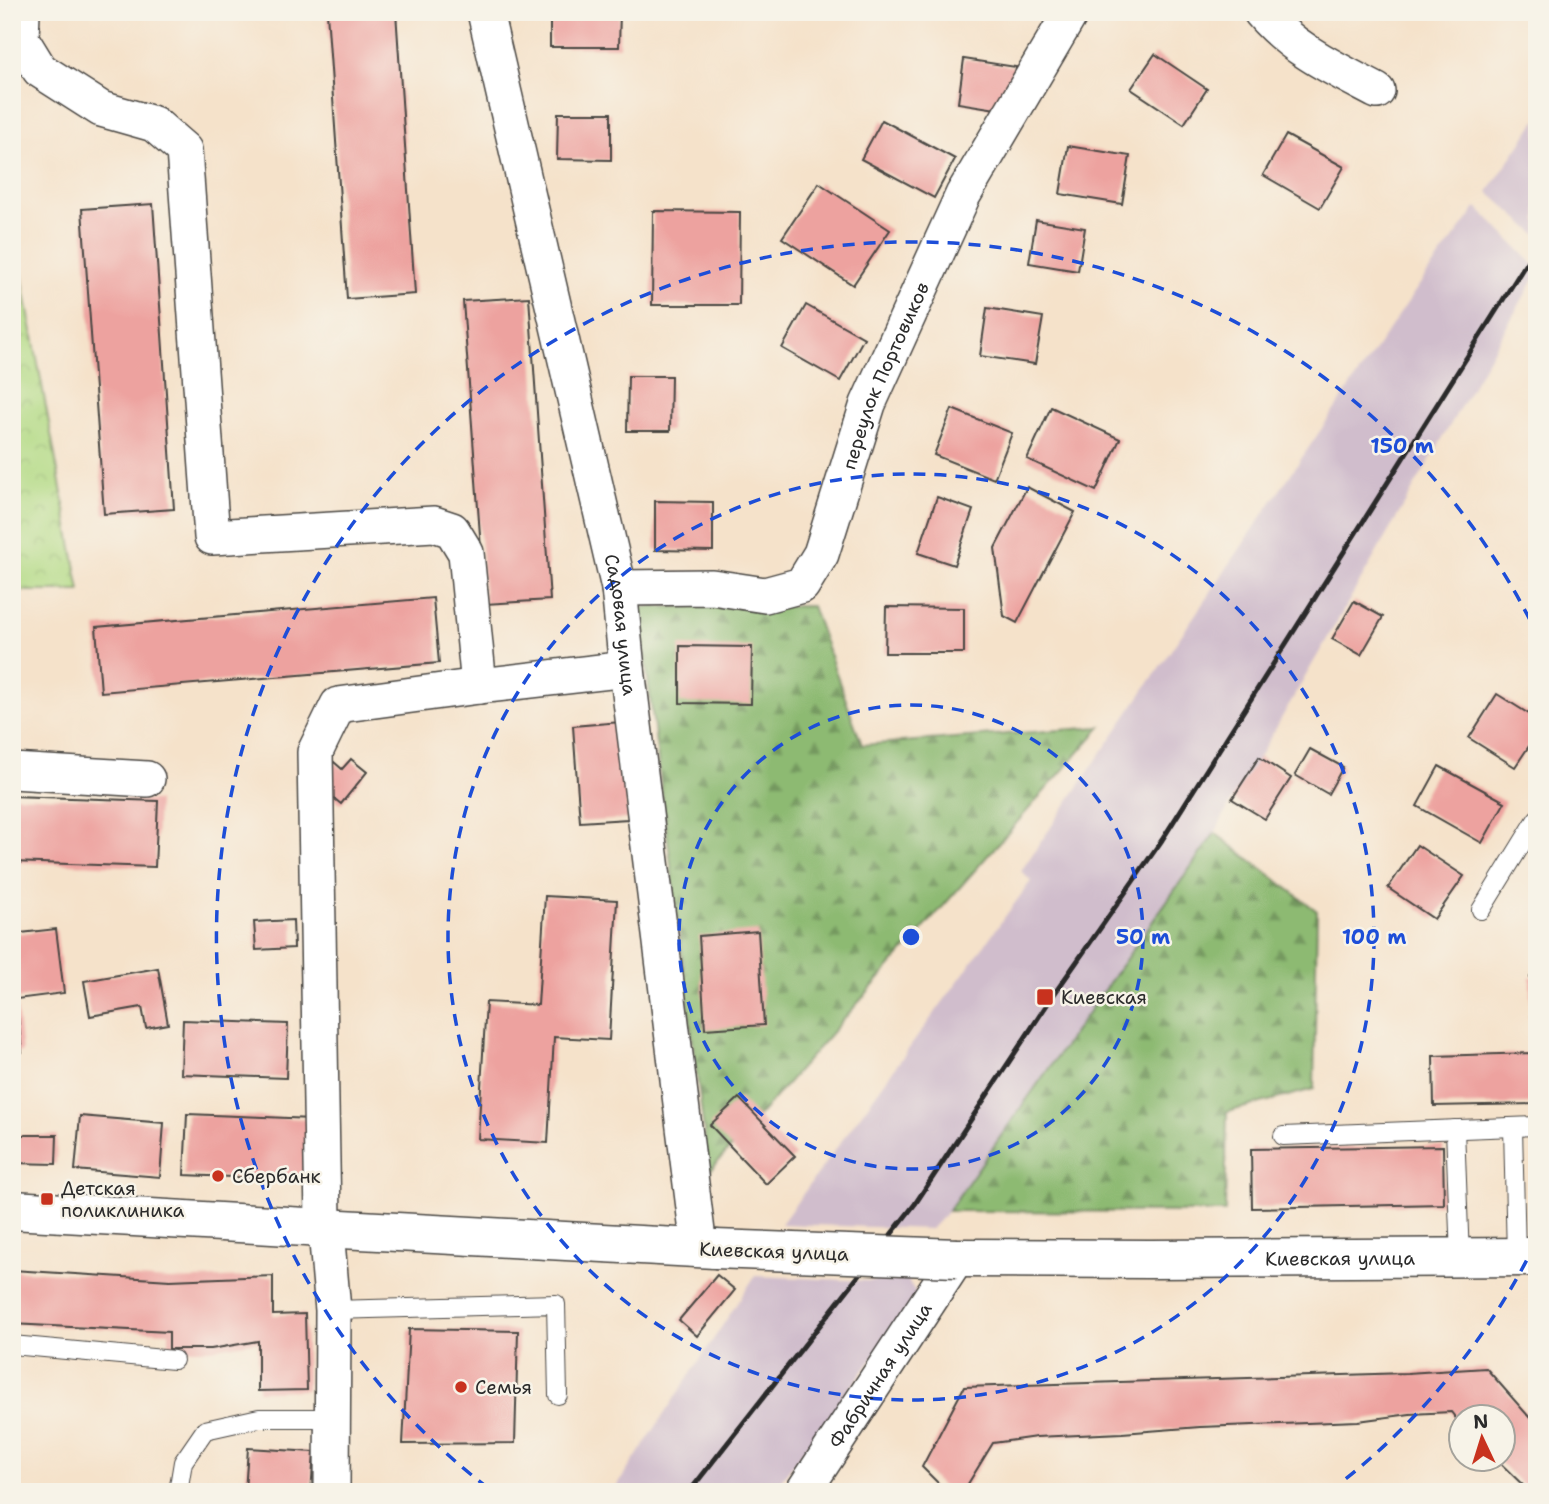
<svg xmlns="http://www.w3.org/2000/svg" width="1549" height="1504" viewBox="0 0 1549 1504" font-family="'Shantell Sans',sans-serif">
<defs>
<pattern id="forest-firs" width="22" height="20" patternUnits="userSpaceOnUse" patternTransform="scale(1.75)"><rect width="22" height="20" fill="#8dba72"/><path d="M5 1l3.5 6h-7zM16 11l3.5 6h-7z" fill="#73975e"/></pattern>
<pattern id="park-crowns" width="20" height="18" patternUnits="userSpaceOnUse" patternTransform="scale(1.75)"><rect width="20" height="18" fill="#b2da84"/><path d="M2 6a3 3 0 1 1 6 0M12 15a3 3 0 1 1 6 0" fill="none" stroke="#99bb72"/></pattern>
</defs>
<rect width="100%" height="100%" fill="#f7f3e8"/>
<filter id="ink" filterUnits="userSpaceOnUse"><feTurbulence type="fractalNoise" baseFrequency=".0143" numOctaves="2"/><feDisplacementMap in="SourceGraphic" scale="14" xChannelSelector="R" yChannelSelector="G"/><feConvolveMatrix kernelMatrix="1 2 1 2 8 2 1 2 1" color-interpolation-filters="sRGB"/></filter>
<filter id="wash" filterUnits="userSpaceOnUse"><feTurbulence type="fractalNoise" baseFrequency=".00686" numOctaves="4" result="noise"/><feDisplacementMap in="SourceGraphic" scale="28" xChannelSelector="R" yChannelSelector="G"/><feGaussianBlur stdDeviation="1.57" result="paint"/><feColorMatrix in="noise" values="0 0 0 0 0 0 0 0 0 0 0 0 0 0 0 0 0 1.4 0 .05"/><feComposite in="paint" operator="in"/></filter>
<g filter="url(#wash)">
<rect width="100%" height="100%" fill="#f5e2ca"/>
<g fill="#d0bdcc">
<path d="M1537 119V235L1488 192Z"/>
<path d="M1477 207 1537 268V274L1259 757 1232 799 1215 833 948 1211 931 1229 781 1224 1031 881 1021 871 1422 281Z"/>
<path d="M755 1276 868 1281 907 1279 919 1297 772 1492H613Z"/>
</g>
<g fill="url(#forest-firs)" stroke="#5c724e" stroke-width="2">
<path d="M812 606 862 745 1101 727 709 1172 639 607Z"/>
<path d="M1215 833 1317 911 1314 1089 1227 1112 1225 1212 948 1211Z"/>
</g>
<path fill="url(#park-crowns)" stroke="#6e8258" stroke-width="2" d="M12 223 80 591H12Z"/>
<g id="blocks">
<g fill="#eda29f">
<path d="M327 12H396L415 294 347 299Z"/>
<path d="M550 12H620L619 47H550Z"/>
<path d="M1155 54 1207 89 1184 124 1131 89Z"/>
<path d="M964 59 1016 67 1009 111 958 103Z"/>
<path d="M558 113H611V160L557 159Z"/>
<path d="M882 120 955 159 934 198 861 159Z"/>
<path d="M1286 135 1344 167 1320 208 1263 175Z"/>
<path d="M1068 146 1130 156 1122 204 1060 194Z"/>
<path d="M819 183 890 230 853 285 782 238Z"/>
<path d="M153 204 174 509 104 514 82 209Z"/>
<path d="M653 211 740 212 739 305H652Z"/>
<path d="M1036 220 1085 228 1078 271 1029 263Z"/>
<path d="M529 297 550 600 485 604 463 301Z"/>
<path d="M806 305 864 338 840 381 782 348Z"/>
<path d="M987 308 1043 317 1035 364 980 356Z"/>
<path d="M628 376H671L670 431H627Z"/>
<path d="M1051 407 1120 439 1096 491 1027 459Z"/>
<path d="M952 409 1012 433 994 479 934 455Z"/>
<path d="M1027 487 1075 512 1017 623 1004 616 995 548Z"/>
<path d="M937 497 973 510 954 565 918 553Z"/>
<path d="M655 501 713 502V551L655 550Z"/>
<path d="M433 598 439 663 101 692 96 627Z"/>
<path d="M1354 601 1383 617 1361 655 1332 639Z"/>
<path d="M886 607 964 608V653H885Z"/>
<path d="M680 646 752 647 751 704 680 703Z"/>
<path d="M1497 694 1537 719V734L1515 767 1469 738Z"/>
<path d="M621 722 628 819 580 822 573 726Z"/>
<path d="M1310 749 1343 767 1328 794 1295 775Z"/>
<path d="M1259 757 1291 778 1265 819 1232 799Z"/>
<path d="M351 759 367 772 341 804 325 791 321 779 334 762 342 769Z"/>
<path d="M1439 766 1505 802 1482 843 1417 806Z"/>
<path d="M12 796 158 801 155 867 12 862Z"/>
<path d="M1417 845 1464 876 1434 919 1388 888Z"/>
<path d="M545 896 617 900 609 1040 554 1037 548 1143 478 1139 486 1002 538 1005Z"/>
<path d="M293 920 294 948 256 950 254 922Z"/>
<path d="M56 929 64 993 16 999 22 1052 12 1053V934Z"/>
<path d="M758 931 764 1025 705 1029 699 936Z"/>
<path d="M158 968 168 1024 146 1028 142 1007 90 1016 84 981Z"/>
<path d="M1530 977H1537V1019H1531Z"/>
<path d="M183 1020 288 1024 286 1078 181 1074Z"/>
<path d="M1535 1053 1537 1104 1434 1106 1433 1056Z"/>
<path d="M739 1098 795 1156 766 1184 710 1125Z"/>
<path d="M187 1114 312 1119 309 1180 184 1175Z"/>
<path d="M80 1116 164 1123 160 1177 75 1170Z"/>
<path d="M12 1135H57L56 1164 12 1163Z"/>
<path d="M1443 1146 1444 1204 1252 1208 1251 1149Z"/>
<path d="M12 1270 170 1280 273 1276V1315L305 1314 307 1390 258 1391V1341L211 1349H169V1332L12 1324Z"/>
<path d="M717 1275 735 1290 697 1336 679 1320Z"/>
<path d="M409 1329 518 1331 515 1443 403 1444Z"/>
<path d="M1486 1368 1537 1426V1492H1530L1495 1458H1504V1416H1462V1426L1451 1412 1410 1414 1358 1421 1200 1427 1122 1433 1036 1437 993 1443 963 1492H947L922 1467 964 1387 1407 1373Z"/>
<path d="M248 1448 314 1452 311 1492H245Z"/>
</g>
</g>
</g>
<g filter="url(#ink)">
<use href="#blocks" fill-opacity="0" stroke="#494643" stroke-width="2"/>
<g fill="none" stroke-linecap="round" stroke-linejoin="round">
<g stroke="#494643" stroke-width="20">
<g id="service">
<path d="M1481 910 1537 819"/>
<path d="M1513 1127 1516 1257"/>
<path d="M1455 1129 1460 1258"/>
<path d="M1283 1136 1537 1126"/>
<path d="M333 1310 556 1304 558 1395"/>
<path d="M12 1345 174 1360"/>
<path d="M178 1492 183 1462 205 1430 259 1418H332"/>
</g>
</g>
<g stroke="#494643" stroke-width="38">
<g id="minor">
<path d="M22 12 21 39 40 70 101 109 154 124 184 150 212 537 434 524 452 530 466 553 479 686"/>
<path id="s1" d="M485 12 619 588 627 669 699 1248"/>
<path d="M1261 12C1292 49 1335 69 1377 91"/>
<path id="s2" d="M619 588 712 587 765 595 802 585 821 554 868 404 963 195 1071 12"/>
<path d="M12 771 147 779"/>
<path d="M332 1492 333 1310 327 1242 323 1228V1220L315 752 338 705 479 686 627 669"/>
<path id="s3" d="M803 1492 957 1258"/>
</g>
</g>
<g stroke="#494643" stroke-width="41">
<g id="primary">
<path d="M12 1210 323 1228 715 1249"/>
<path id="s4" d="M957 1258 1150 1259 1537 1257"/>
</g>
</g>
<use href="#service" stroke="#fff" stroke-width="18"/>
<use href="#minor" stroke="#fff" stroke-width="35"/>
<use href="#primary" stroke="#fff" stroke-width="38"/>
<path stroke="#2b2b2b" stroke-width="5" d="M689 1492 915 1204 1050 1000 1162 840 1537 246"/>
<g stroke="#494643" stroke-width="41" stroke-linecap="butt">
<path id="primary-bridge" d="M715 1249 957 1258"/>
</g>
<use href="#primary-bridge" stroke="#fff" stroke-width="38"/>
</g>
</g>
<g fill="none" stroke="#1d4ed8" stroke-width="3.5" stroke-dasharray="12 9">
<circle cx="911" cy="937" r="232"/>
<circle cx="911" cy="937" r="463"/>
<path d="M1536 1242A695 695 0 0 1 1334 1488M488 1488A695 695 0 1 1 1536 632"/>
</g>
<g fill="#c8321e" stroke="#f7f3e8" stroke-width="2.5">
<rect x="1036" y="988" width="18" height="18" rx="3.5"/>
<circle cx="218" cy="1176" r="7"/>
<rect x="40" y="1192" width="14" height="14" rx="3.5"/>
<circle cx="461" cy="1387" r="7"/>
</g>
<g text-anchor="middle" stroke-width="5" stroke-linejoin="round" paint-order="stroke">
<g font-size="19" fill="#2b2b2b" stroke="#f7f3e8">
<text dy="7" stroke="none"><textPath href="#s2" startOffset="411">переулок Портовиков</textPath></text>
<text dy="7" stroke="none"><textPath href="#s1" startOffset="628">Садовая улица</textPath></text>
<text transform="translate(774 1251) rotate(2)" y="7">Киевская улица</text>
<text dy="7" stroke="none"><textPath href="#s4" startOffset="383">Киевская улица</textPath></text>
<text dy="7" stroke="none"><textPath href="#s3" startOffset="140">Фабричная улица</textPath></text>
</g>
<g font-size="19" fill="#2b2b2b" stroke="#f7f3e8" text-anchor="start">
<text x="1061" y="1004">Киевская</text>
<text x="232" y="1183">Сбербанк</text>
<text x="61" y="1195">Детская<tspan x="61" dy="22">поликлиника</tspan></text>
<text x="475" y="1394">Семья</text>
</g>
</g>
<circle cx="911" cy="937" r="10" fill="#1d4ed8" stroke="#f7f3e8" stroke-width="3.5"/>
<g font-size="21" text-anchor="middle" font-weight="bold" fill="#1d4ed8" stroke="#f7f3e8" stroke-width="5" stroke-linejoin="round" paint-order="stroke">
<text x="1402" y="453">150 m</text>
<text x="1143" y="944">50 m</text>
<text x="1374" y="944">100 m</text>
</g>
<rect width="1549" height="1504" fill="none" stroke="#f7f3e8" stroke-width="42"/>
<g transform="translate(1482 1438) rotate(356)"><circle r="33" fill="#f7f3e8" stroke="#a5a39c" stroke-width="2"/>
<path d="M0-5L12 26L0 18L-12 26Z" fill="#c8321e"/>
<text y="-10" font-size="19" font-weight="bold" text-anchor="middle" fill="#2b2b2b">N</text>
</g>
</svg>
